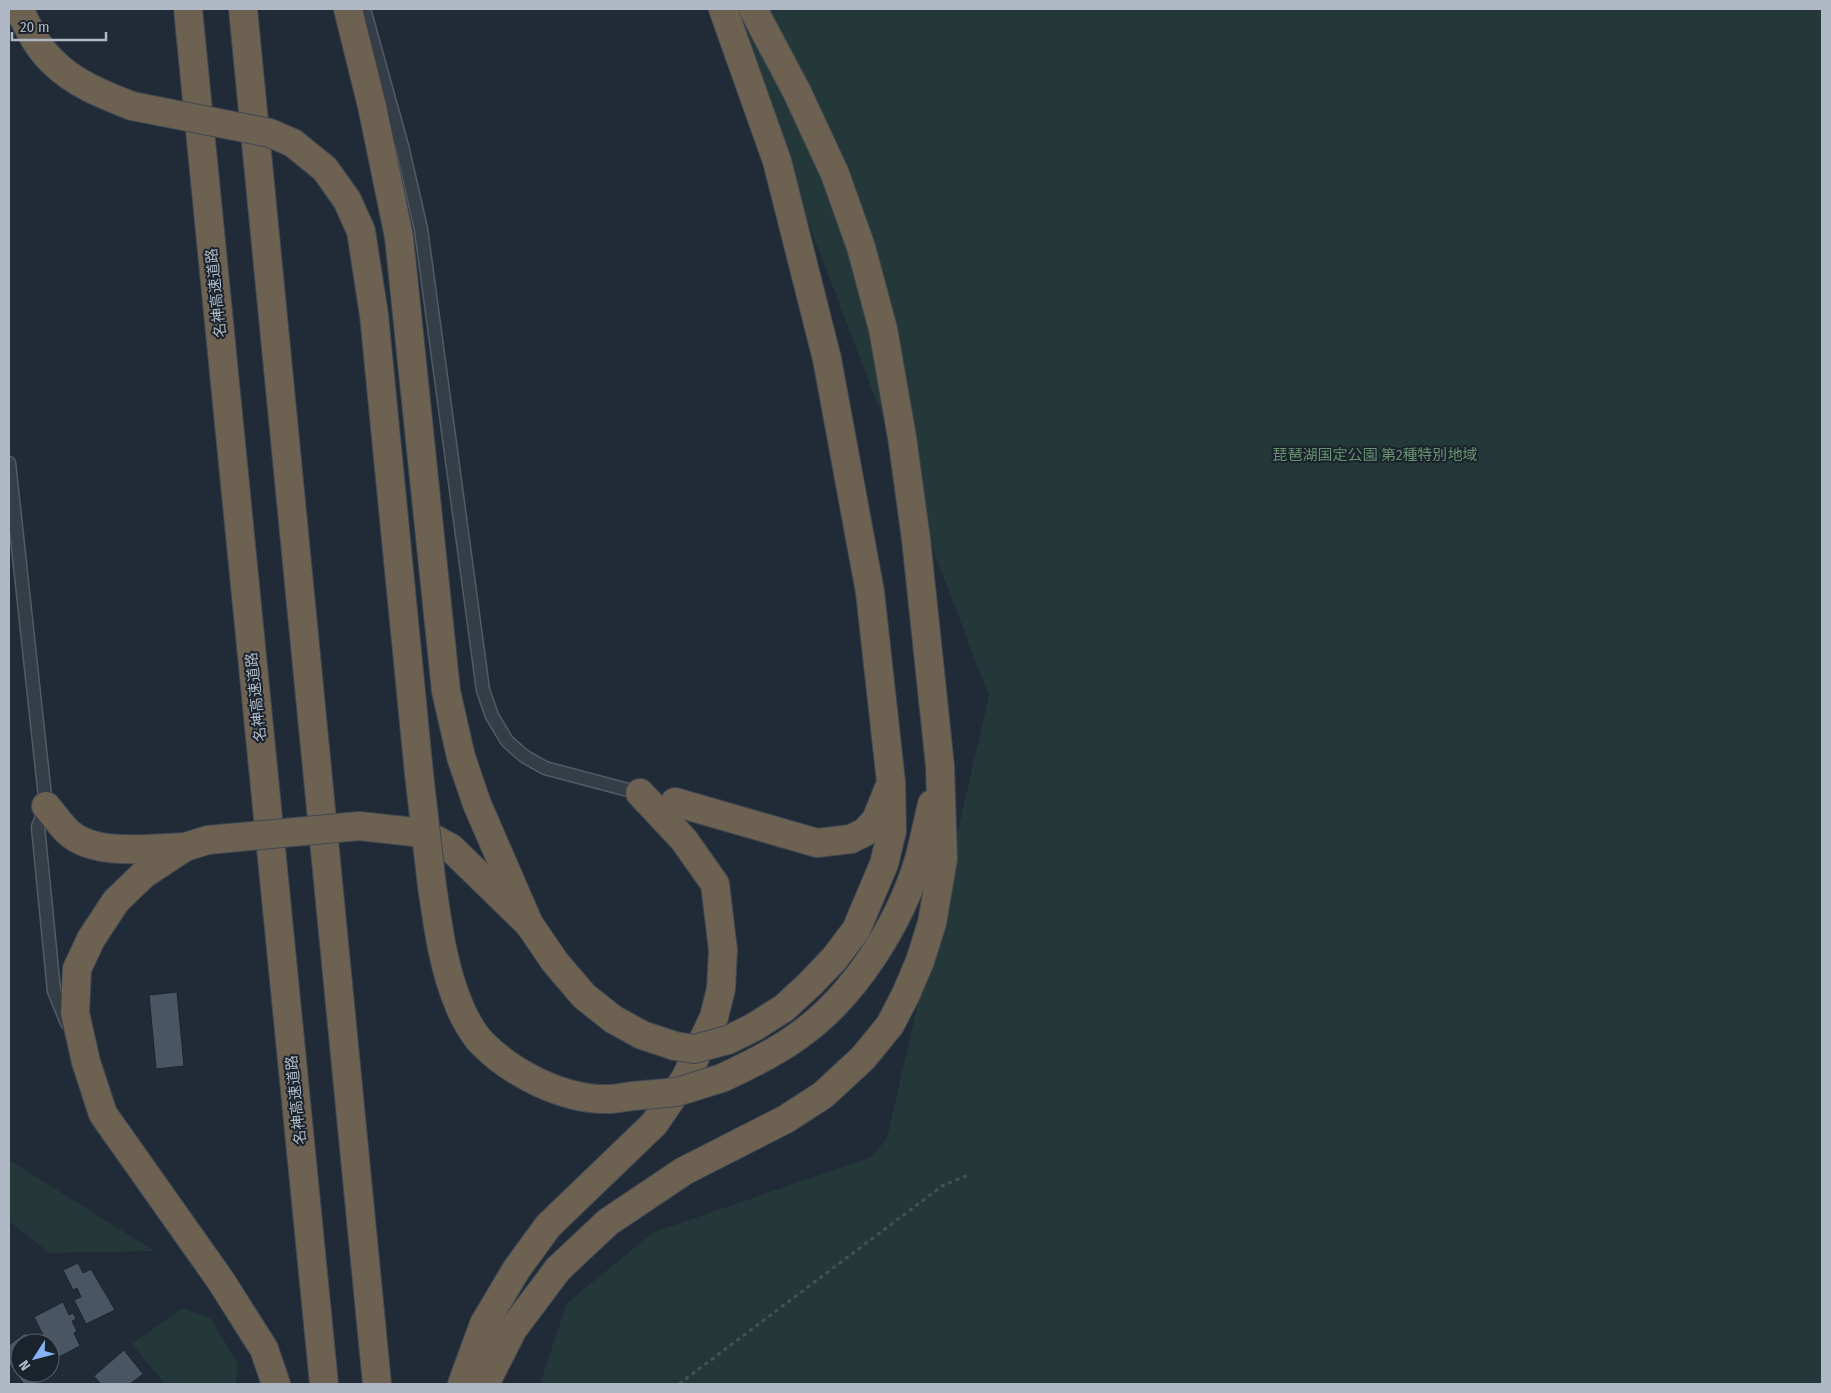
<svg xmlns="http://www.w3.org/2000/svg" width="1831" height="1393" viewBox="0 0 1831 1393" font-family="'Fira Sans Condensed','Noto Sans JP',sans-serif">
<rect width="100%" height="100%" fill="#212b37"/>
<g fill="#243839">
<path d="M727 9H1822V1384H540L567 1303 654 1232 872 1157 887 1138 989 696Z"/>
<path d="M9 1160 154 1251 50 1253 9 1221Z"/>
<path d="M183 1308 211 1319 238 1364 236 1384H165L132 1344Z"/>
</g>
<g fill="#495562" stroke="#1c242e">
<path d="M177 992 184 1066 156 1069 149 995Z"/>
<path d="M78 1263 83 1273 91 1269 115 1310 86 1324 74 1300 81 1297 77 1288 73 1290 63 1270Z"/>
<path d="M63 1302 69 1315 73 1313 76 1319 72 1321 77 1331 74 1333 80 1346 55 1359 50 1350V1343H47L34 1317Z"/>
<path d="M25 1333 33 1343H20V1373L50 1374 36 1384H24L9 1364V1345Z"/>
<path d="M124 1350 143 1374 130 1384H101L94 1376Z"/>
</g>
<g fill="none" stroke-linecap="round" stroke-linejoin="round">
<g stroke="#525b65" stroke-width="15">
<g id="service">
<path d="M364 9 402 146 421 229 483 690 492 716 507 741 524 756 545 768 643 794"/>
<path d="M9 463 46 806 38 827 54 991 67 1023"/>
</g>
</g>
<g stroke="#3f4852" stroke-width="30">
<g id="motorway">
<path d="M19 9C28 27 37 47 52 61 73 83 104 95 132 106"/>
<path d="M188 9 324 1384"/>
<path d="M243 9 377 1384"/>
<path d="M348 9 372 106 399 237 446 691 461 757 477 804 529 924"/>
<path d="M723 9 777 161 827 359 870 592 891 782 892 831 884 864 856 930 834 959 809 985 784 1008 754 1027"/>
<path d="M347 200 361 231 374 315 419 774"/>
<path d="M675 802 817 843 851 839 865 832 876 820 888 790"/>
<path d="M46 806C53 814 60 824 68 832 95 857 151 848 185 847"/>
<path d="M414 832 427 835 451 848 529 924 555 962 584 996 613 1019 642 1035 675 1046"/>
<path d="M208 840 185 847 144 874 116 901 91 939 77 969 75 1013 86 1062 103 1114 221 1281 264 1349 276 1384"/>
<path d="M432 886C438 926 443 967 459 1005 463 1016 475 1037 483 1044 513 1074 564 1100 607 1099 615 1099 624 1097 633 1096"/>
<path d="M722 1078C748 1066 775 1053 798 1036 855 996 901 922 920 856 924 839 928 821 932 804"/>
<path d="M462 1384 484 1324 516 1270 548 1226 654 1124 685 1079 714 1017 721 989 723 950 715 884 684 840 640 793"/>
<path d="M485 1384 513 1329 558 1269 608 1222 684 1171 786 1119 823 1095 863 1058 890 1025 906 994 920 961 932 923 943 859 940 766 916 539 902 437 883 329 861 247 835 174 797 92 753 9"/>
</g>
</g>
<path stroke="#415355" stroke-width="3" stroke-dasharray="4 4" stroke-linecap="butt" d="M679 1384 942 1186 968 1175"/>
<use href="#service" stroke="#353d47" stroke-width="12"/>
<use href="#motorway" stroke="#6d6152" stroke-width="28"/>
<g stroke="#3f4852" stroke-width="30" stroke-linecap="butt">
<g id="motorway-bridge">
<path d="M132 106 270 133 293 143 325 169 347 200"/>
<path d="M419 774 432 886"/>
<path d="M208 840 359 826 414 832"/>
<path d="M675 1046 694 1049 728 1040 754 1027"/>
<path d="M633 1096 677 1092 722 1078"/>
</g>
</g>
<use href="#motorway-bridge" stroke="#6d6152" stroke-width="28"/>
</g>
<g text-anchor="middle" stroke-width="4" stroke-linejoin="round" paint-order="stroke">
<g font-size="15" fill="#afb8c4" stroke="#1a222c">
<text transform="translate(216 293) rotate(-96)" y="5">名神高速道路</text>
<text transform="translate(256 697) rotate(-96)" y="5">名神高速道路</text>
<text transform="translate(296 1100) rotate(-96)" y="5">名神高速道路</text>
</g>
<g font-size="15" fill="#689370" stroke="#1a222c">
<text x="1375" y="460">琵琶湖国定公園 第2種特別地域</text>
</g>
</g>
<rect width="1831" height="1393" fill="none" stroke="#afb8c4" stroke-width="20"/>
<g transform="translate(35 1358) rotate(234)"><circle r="24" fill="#1a222c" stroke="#565e69"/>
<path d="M0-4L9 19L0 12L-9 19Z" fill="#86b4f2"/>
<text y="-8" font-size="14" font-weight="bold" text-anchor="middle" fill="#afb8c4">N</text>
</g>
<path d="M12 32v8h94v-8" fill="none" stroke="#afb8c4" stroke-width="2.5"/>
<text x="20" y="32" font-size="15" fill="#afb8c4" stroke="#1a222c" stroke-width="4" paint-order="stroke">20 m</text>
</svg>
